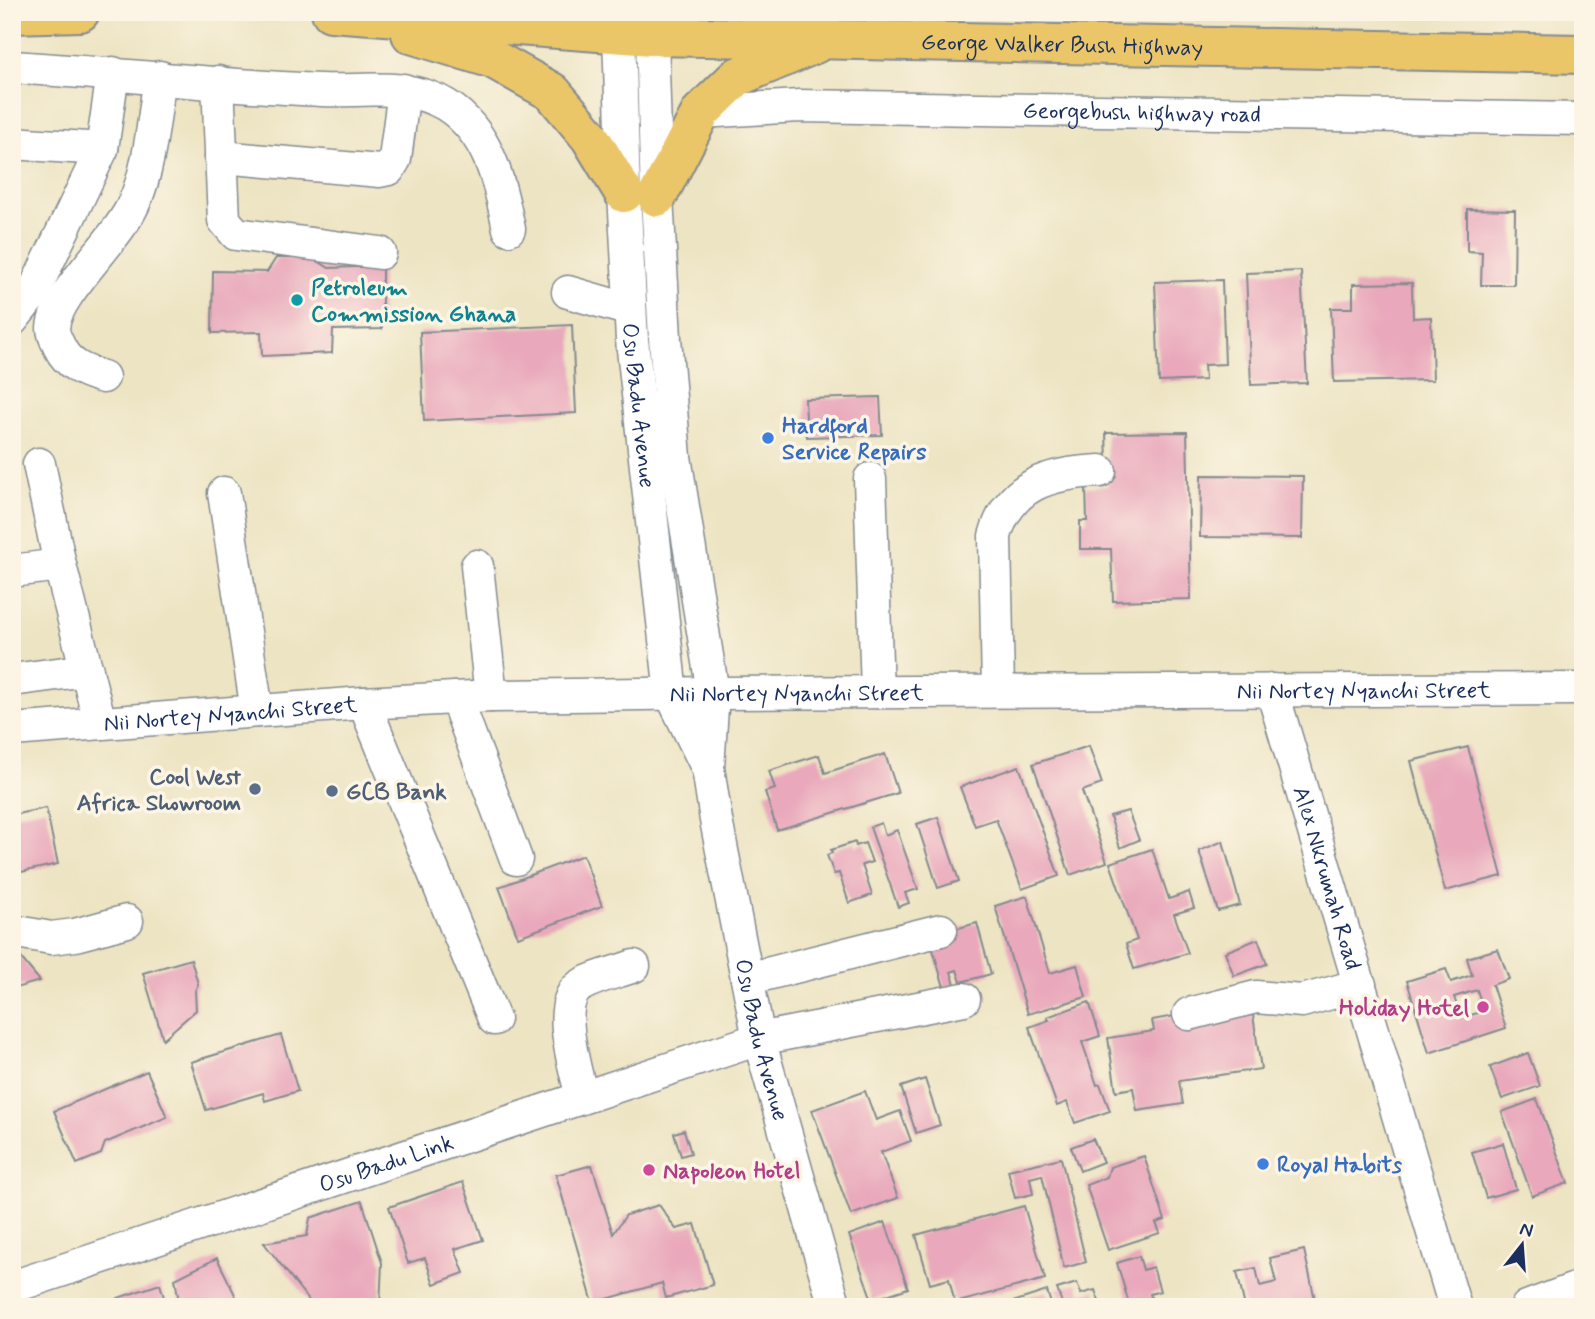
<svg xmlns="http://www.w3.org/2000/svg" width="1595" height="1319" viewBox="0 0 1595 1319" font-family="Mynerve,sans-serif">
<rect width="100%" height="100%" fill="#fcf5e5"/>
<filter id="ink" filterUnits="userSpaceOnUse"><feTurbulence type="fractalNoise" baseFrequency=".0143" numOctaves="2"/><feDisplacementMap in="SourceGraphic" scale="14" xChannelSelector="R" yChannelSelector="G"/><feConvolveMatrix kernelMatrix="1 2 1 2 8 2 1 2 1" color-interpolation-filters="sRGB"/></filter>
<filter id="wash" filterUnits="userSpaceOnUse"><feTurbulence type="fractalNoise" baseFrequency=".00686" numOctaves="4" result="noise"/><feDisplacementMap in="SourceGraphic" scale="28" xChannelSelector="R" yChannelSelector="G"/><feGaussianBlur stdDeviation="1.57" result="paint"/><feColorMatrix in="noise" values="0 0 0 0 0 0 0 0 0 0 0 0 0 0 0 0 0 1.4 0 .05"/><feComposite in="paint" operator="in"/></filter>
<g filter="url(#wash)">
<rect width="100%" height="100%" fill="#ede4c3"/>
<g id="blocks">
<g fill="#e9a8bb" fill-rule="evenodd">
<path d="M1467 209 1515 210 1514 285H1481L1482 252 1467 251Z"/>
<path d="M276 258H313L329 268 382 266V329L333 330 332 353 262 356 261 332 212 333 213 271 267 272Z"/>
<path d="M1301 271 1307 383 1251 385 1246 273Z"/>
<path d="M1222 280 1225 364 1204 365 1205 380 1159 382 1155 282Z"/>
<path d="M1412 283 1413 318 1431 317 1433 380 1334 382 1331 308H1353V284Z"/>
<path d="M572 325 576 413 424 421 420 332Z"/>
<path d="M880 397 882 435 807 437 805 399Z"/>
<path d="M1187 432 1191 599 1113 601 1111 549H1080V521H1087L1086 487 1108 486 1106 433Z"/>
<path d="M1201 475 1303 476 1302 538 1200 537Z"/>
<path d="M1089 746 1102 784 1082 791 1107 862 1070 875 1033 764Z"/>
<path d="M1468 747 1502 876 1445 891 1411 761Z"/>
<path d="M885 754 898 793 777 830 765 792 775 789 769 771 819 755 825 773Z"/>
<path d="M1019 766 1059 876 1022 889 996 819 975 826 960 787Z"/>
<path d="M46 808 58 864 12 874V815Z"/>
<path d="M1128 811 1139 840 1120 848 1110 816Z"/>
<path d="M938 817 959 881 938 888 917 824Z"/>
<path d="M881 823 885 835 897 830 918 889 905 893 909 903 898 907 870 827Z"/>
<path d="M1223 841 1240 905 1218 911 1199 851Z"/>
<path d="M855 842 856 846 865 843 872 862 862 865 872 895 849 903 839 873 834 874 827 855 832 853 831 850Z"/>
<path d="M1152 849 1169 899 1189 892 1194 908 1174 914 1188 953 1134 969 1126 944 1137 940 1110 863Z"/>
<path d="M583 855 602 906 518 937 499 887Z"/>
<path d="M1027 896 1050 973 1077 965 1086 997 1028 1014 995 906Z"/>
<path d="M977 923 991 974 961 982 957 970 951 972 955 984 944 987 929 936Z"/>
<path d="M1258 939 1267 964 1234 976 1225 952Z"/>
<path d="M12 947 40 981 12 989Z"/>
<path d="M1498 949 1509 979 1492 985 1506 1028 1429 1053 1407 981 1446 969 1451 982 1472 975 1467 958ZM1477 990 1484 1011 1461 1018 1454 997Z"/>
<path d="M191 959 198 984 195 991 196 1010 163 1039 143 973Z"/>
<path d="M1089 1002 1100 1036 1082 1042 1097 1085 1100 1084 1110 1111 1075 1123 1067 1102 1057 1106 1029 1027 1049 1020 1047 1017Z"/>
<path d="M1180 1015 1218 1021 1253 1015 1261 1069 1179 1081 1183 1104 1137 1111 1133 1088 1116 1091 1108 1038 1154 1031 1152 1020Z"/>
<path d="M281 1035 298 1091 265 1101 263 1093 206 1110 191 1062Z"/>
<path d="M1528 1053 1540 1086 1502 1099 1490 1067Z"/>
<path d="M147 1071 167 1117 105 1143 101 1154 77 1164 54 1111Z"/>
<path d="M925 1079 940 1125 916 1133 901 1087Z"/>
<path d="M865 1091 876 1120 900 1111 911 1141 881 1152 898 1198 851 1215 812 1110Z"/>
<path d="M1537 1099 1568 1183 1532 1196 1502 1112Z"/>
<path d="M684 1130 691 1153 681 1156 674 1133Z"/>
<path d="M1093 1139 1103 1162 1080 1171 1071 1147Z"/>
<path d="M1503 1143 1516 1189 1486 1198 1472 1152Z"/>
<path d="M1144 1156 1165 1220 1156 1223 1160 1233 1108 1250 1086 1185 1107 1177 1110 1167Z"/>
<path d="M1061 1158 1086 1262 1064 1268 1042 1175 1030 1178 1033 1194 1015 1198 1008 1170Z"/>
<path d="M592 1165 613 1234 626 1215 659 1205 676 1229 695 1224 713 1285 666 1298 662 1283 593 1303 556 1175Z"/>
<path d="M463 1182 483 1240 455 1249 464 1273 434 1284 425 1258 408 1263 389 1207Z"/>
<path d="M362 1201 382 1263 380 1307H314L264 1243 307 1236 310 1218Z"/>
<path d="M1024 1206 1045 1279 955 1303 949 1279 930 1284 916 1235Z"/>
<path d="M885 1222 908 1288 872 1300 849 1235Z"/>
<path d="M1304 1250 1316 1304 1303 1307H1245L1237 1272 1256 1268 1260 1286 1276 1282 1270 1258Z"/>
<path d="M1139 1256 1143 1270 1153 1267 1160 1291 1150 1294 1154 1307H1130L1117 1263Z"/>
<path d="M217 1258 241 1307H180L175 1279Z"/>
<path d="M1077 1283 1081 1294 1095 1290 1101 1307H1052L1062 1303 1057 1289Z"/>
<path d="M160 1284 167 1307H116L118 1298Z"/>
<path d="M1047 1291 1052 1307H1000V1306Z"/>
</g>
</g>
</g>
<g filter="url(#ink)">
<use href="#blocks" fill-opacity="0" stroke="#848a90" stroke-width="2"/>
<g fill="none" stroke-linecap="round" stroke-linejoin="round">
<g stroke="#848a90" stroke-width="35">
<g id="minor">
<path id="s1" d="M619 33 624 193 632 340 671 694 707 767"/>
<path id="s2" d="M652 36 657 197 665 338 675 457 713 693 708 768 716 820 759 1039 835 1307"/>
<path d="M12 67C115 73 218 86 321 90 362 92 409 82 446 105 489 132 500 183 509 229"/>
<path d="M218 82 224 220 236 234 380 253"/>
<path id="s3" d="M701 112 799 106 1583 119"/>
<path d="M12 143 102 149"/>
<path d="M221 157 380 171 389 169 395 159 404 90"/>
<path d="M568 292 630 310"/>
<path d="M12 320 32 295 102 149 113 73"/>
<path d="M103 377C85 372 68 365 60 348 57 342 53 335 53 328 55 294 118 240 134 203 150 169 154 115 160 77"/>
<path d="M39 464 60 565 100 723"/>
<path d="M870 479 877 692"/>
<path d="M224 493 257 711"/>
<path d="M477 566 491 696"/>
<path d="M12 571 60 565"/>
<path d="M12 680 87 670"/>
<path id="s4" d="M1272 690 1455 1307"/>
<path d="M998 691 995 536C1010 483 1051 473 1100 471"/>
<path d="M456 698 516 859"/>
<path d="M364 703 494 1019"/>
<path id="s5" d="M12 730 364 703 491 696 713 693 1583 689"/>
<path d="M12 931 51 938 75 935 127 921"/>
<path d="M747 979 941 930"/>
<path d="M1189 1014 1256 997 1302 1001 1360 985"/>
<path d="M582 1097C576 1071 552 1000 583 984 598 976 618 972 634 966"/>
<path id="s6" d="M12 1287 759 1039 964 999"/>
<path d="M1527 1307 1583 1286"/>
</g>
</g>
<g stroke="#848a90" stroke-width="42">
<g id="highway">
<path id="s7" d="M331 12 652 36 1583 54"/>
<path d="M12 14 80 12"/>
<path d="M411 34 493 59 552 92 590 137 624 193"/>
<path d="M657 197 701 112 737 77 815 44"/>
</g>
</g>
<use href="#minor" stroke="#fff" stroke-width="32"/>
<use href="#highway" stroke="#ebc669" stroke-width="38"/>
</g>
</g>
<circle fill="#0f9aa8" stroke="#fcf5e5" stroke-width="2.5" cx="297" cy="300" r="7"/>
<g fill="#3f7fe0" stroke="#fcf5e5" stroke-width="2.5">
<circle cx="768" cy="438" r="7"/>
<circle cx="1263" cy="1164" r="7"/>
</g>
<g fill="#5c6f8a" stroke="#fcf5e5" stroke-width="2.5">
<circle cx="255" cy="789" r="7"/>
<circle cx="332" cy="791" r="7"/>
</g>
<g fill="#d1479c" stroke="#fcf5e5" stroke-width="2.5">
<circle cx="1483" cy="1007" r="7"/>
<circle cx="649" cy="1170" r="7"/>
</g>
<g text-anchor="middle" stroke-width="7" stroke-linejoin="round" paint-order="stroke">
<g font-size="23" fill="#1b2f5e" stroke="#fcf5e5">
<text dy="8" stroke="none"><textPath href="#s7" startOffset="732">George Walker Bush Highway</textPath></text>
<text dy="8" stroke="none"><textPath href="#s3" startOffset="441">Georgebush highway road</textPath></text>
<text dy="8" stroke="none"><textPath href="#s1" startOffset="373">Osu Badu Avenue</textPath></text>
<text dy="8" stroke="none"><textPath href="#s5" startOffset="1353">Nii Nortey Nyanchi Street</textPath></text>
<text dy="8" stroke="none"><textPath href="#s5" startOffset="786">Nii Nortey Nyanchi Street</textPath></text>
<text dy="8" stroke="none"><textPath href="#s5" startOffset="219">Nii Nortey Nyanchi Street</textPath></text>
<text dy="8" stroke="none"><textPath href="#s4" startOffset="196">Alex Nkrumah Road</textPath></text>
<text dy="8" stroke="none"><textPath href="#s2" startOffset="1013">Osu Badu Avenue</textPath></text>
<text dy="8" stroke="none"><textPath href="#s6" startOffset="394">Osu Badu Link</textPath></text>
</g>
<g font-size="23" font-weight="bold" fill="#0d838f" stroke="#fcf5e5" text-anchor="start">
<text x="311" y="295">Petroleum<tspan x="311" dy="26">Commission Ghana</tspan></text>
</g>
<g font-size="23" font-weight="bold" fill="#366cbe" stroke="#fcf5e5" text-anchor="start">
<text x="782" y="433">Hardford<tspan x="782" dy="26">Service Repairs</tspan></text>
<text x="1277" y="1172">Royal Habits</text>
</g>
<g font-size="23" font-weight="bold" fill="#4e5e75" stroke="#fcf5e5" text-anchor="end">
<text x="241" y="784">Cool West<tspan x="241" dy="26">Africa Showroom</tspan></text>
<text x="346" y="799" text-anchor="start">GCB Bank</text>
</g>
<g font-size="23" font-weight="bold" fill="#b23c85" stroke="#fcf5e5" text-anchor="end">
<text x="1469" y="1015">Holiday Hotel</text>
<text x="663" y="1178" text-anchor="start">Napoleon Hotel</text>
</g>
</g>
<rect width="1595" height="1319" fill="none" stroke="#fcf5e5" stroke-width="42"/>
<g transform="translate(1522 1245) rotate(17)" stroke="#fcf5e5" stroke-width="5" paint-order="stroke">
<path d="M0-5L12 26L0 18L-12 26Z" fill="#1b2f5e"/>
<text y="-10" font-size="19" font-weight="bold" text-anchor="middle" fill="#1b2f5e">N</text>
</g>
</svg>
